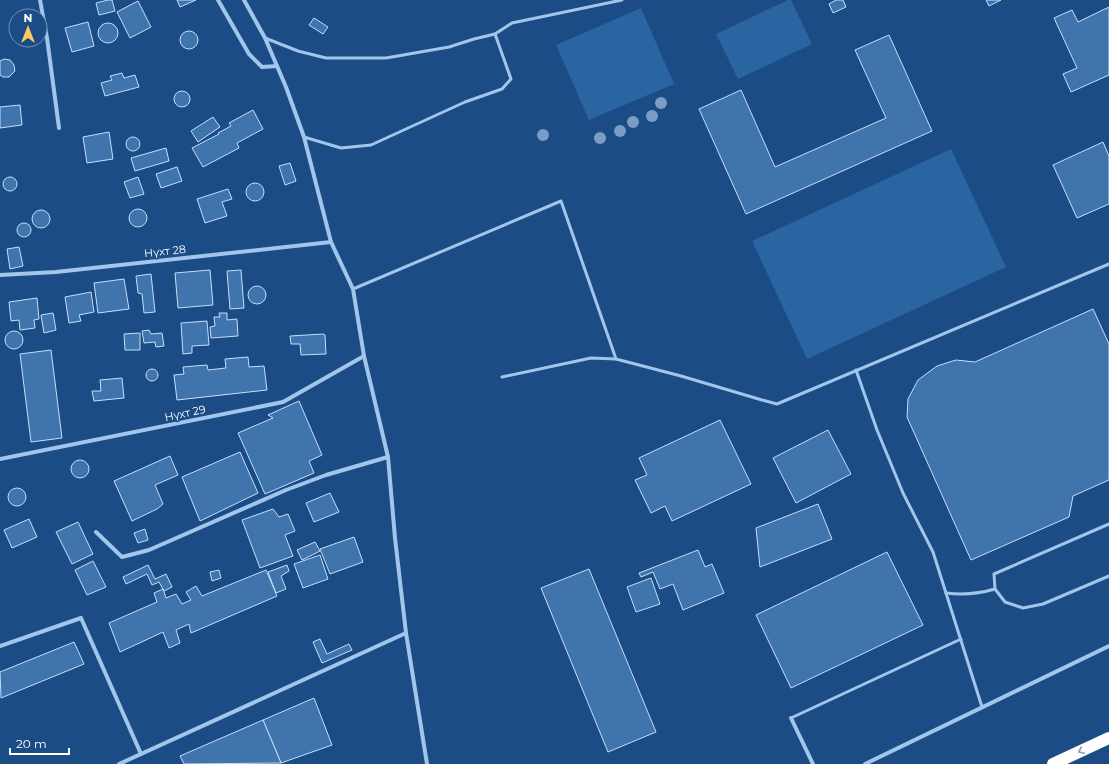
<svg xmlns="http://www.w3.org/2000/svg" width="1109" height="764" viewBox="0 0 1109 764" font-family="Montserrat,sans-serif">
<rect width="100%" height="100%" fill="#1b4c85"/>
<g fill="#2a64a1">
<path d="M788 0H791L812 44 738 79 716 34Z"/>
<path d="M641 8 674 84 589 120 556 45Z"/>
<path d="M951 149 1006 267 807 359 752 241Z"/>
</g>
<g fill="#3f74ac" stroke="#c6dff8">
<path d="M108 0H112L115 11 99 15 96 3Z"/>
<path d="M177 0H196L180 7Z"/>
<path d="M836 0H843L846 7 833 13 829 4Z"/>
<path d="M986 0H1001L989 6Z"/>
<path d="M138 1 151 27 130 38 117 12Z"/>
<path d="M1109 7V75L1071 92 1063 74 1077 68 1054 18 1072 10 1078 22Z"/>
<path d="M314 18 328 27 323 34 309 25Z"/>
<path d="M88 22 94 46 72 52 65 28Z"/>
<circle cx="108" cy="33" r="10"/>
<circle cx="189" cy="40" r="9"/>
<path d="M889 35 932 131 746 214 699 109 741 90 775 167 886 118 855 50Z"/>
<path d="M4 59 10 60 14 65 15 71 9 77H3L0 75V61Z"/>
<path d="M122 73 124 78 135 75 139 87 105 96 101 83 112 80 110 76Z"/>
<circle cx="182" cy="99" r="8"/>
<path d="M20 105 22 125 0 128V107Z"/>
<path d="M253 110 263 129 237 143 239 148 203 167 192 148 219 134 218 133 231 126 229 123Z"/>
<path d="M213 117 220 127 198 142 191 131Z"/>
<path d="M109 132 113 159 87 163 83 137Z"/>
<circle cx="133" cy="144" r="7"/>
<path d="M1103 142 1109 156V204L1077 218 1053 165Z"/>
<path d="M166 148 169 161 135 171 131 158Z"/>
<path d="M290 163 296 181 285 185 279 166Z"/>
<path d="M177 167 182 181 161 188 156 174Z"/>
<circle cx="10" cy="184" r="7"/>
<path d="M138 177 144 194 130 198 124 182Z"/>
<circle cx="255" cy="192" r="9"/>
<path d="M228 189 232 199 222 202 227 216 205 223 197 199Z"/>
<circle cx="138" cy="218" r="9"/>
<circle cx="41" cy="219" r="9"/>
<circle cx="24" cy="230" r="7"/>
<path d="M19 247 23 266 10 269 7 249Z"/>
<path d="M210 270 213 305 178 308 175 273Z"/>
<path d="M241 270 244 308 230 309 227 271Z"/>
<path d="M151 274 155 312 144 313 142 294 138 293 136 276Z"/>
<path d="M124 279 129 309 98 313 94 283Z"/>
<circle cx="257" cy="295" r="9"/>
<path d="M91 292 94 312 79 315 81 321 69 323 65 297Z"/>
<path d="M37 298 39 319 34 320 35 328 20 330 19 320 11 321 9 302Z"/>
<path d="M1093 309 1109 344V480L1073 496 1069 517 971 560 907 417 908 399 918 380 937 366 956 360 975 362Z"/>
<path d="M53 313 56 330 44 333 41 315Z"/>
<path d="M219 313H227V320L237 319 238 336 211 338 210 327 215 326 214 317H220Z"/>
<path d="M207 321 209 345 192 346V353L183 354 181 323Z"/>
<path d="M149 330 151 334 162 333 164 346 156 347 155 342 144 343 142 331Z"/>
<circle cx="14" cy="340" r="9"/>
<path d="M140 333V350H125L124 334Z"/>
<path d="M323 334 325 335 326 354 301 355 300 344H291L290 336Z"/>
<path d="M51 350 62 438 31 442 20 354Z"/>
<path d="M248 357 249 367 264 366 267 390 177 400 174 375 184 374 183 367 207 365 208 370 226 368 225 359Z"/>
<circle cx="152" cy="375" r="6"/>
<path d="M122 378 124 398 94 401 92 391H101L100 380Z"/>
<path d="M299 401 322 455 309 461 314 473 265 494 238 433 273 418 268 415Z"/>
<path d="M720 420 751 484 672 521 665 506 651 513 635 480 647 475 639 458Z"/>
<path d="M828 430 851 474 796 503 773 458Z"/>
<path d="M240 452 258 493 200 521 182 477Z"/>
<path d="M170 456 178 475 155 485 163 504 157 509 132 521 114 481Z"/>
<circle cx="80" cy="469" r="9"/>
<circle cx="17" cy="497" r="9"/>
<path d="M330 493 339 512 314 522 306 503Z"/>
<path d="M818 504 832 539 760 567 756 528Z"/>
<path d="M273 509 279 517 288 514 295 531 285 535 293 556 260 568 242 520Z"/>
<path d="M29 519 37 537 12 548 4 530Z"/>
<path d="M78 522 93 554 72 564 56 532Z"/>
<path d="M145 529 148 540 138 543 134 533Z"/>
<path d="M354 537 363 562 330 574 320 549Z"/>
<path d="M315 542 320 551 302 560 297 550Z"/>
<path d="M698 550 705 567 712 564 724 593 683 610 673 584 660 589 653 572 641 577 639 573Z"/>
<path d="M887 552 923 625 791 688 756 615Z"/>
<path d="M320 555 328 579 303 588 294 564Z"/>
<path d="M93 561 106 587 87 595 75 570Z"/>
<path d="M148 565 155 579 166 574 172 587 164 591 159 582 152 585 147 574 126 584 123 577Z"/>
<path d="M287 565 289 571 281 576 286 589 276 593 268 572Z"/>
<path d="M589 569 656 732 608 752 541 588Z"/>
<path d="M219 570 221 578 212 581 210 572Z"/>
<path d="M266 570 277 596 191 633 189 624 176 630 180 643 169 648 163 632 120 652 109 623 157 602 154 593 163 589 166 598 176 594 182 604 191 600 186 592 196 586 202 596Z"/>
<path d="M651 578 660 604 636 612 627 587Z"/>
<path d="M320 639 327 654 349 644 352 650 322 663 313 642Z"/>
<path d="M74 642 84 664 1 698 0 672Z"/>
<path d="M314 698 332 745 281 763 263 720Z"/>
<path d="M263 720 281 763 184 764 180 756Z"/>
</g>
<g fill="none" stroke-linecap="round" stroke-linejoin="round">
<g stroke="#a2c5eb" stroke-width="3">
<path d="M265 38 298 51 326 58H386L449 47 474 39 495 34"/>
<path d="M304 137 341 148 371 145 465 102 502 89 511 79 495 34 512 23 622 0"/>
<path d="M353 289 561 201 616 359"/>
<path d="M856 370 877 430 903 493 933 552 982 707"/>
<path d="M502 377 591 358 616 359 681 376 762 400 777 404 1109 264"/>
<path d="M1109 524 994 574 995 589 1005 602 1023 608 1043 604 1109 576"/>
<path d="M946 593C963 595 978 594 995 589"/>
<path d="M791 718 961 639"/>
</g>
<g stroke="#a2c5eb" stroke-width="4">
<path d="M40 0 47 38 59 128"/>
<path d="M218 0 249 54 262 67 277 66"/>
<path d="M244 0 265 38 286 87 304 137 331 242 353 289 364 356 388 457 395 538 406 633 427 764"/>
<path d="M0 275 56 272 331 242"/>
<path d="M0 459 283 402 364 356"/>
<path d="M96 532 122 557 149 550 286 490 326 475 388 457"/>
<path d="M0 646 81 618 141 754"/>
<path d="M791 718 813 764"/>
<path d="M119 764 406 633"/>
<path d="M865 764 1109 646"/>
</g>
<path stroke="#fff" stroke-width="12" d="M1053 764 1109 738"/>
</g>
<g fill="#799dc4">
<circle cx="661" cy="103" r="6"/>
<circle cx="652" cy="116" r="6"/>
<circle cx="633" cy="122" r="6"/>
<circle cx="620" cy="131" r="6"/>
<circle cx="543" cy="135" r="6"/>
<circle cx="600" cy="138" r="6"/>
</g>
<defs><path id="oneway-chevron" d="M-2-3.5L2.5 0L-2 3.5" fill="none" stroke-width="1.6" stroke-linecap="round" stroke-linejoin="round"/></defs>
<use stroke="#829dbc" href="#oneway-chevron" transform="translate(1081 751) rotate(155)"/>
<g text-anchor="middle" stroke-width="3" stroke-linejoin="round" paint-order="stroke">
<g font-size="11" fill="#fff" stroke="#1b4c85">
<text transform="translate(165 251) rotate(-6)" y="4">Нүхт 28</text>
<text transform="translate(185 413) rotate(-12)" y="4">Нүхт 29</text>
</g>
</g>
<g transform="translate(28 28)"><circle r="19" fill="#1b4c85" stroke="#7694b6"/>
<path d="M0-3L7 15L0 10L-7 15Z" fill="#fcca5e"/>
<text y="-6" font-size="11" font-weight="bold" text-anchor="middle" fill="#ffffff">N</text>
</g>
<path d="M10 748v6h59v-6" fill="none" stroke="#ffffff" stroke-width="2"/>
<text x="16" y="748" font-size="12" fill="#ffffff" stroke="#1b4c85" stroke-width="3" paint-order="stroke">20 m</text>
</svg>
